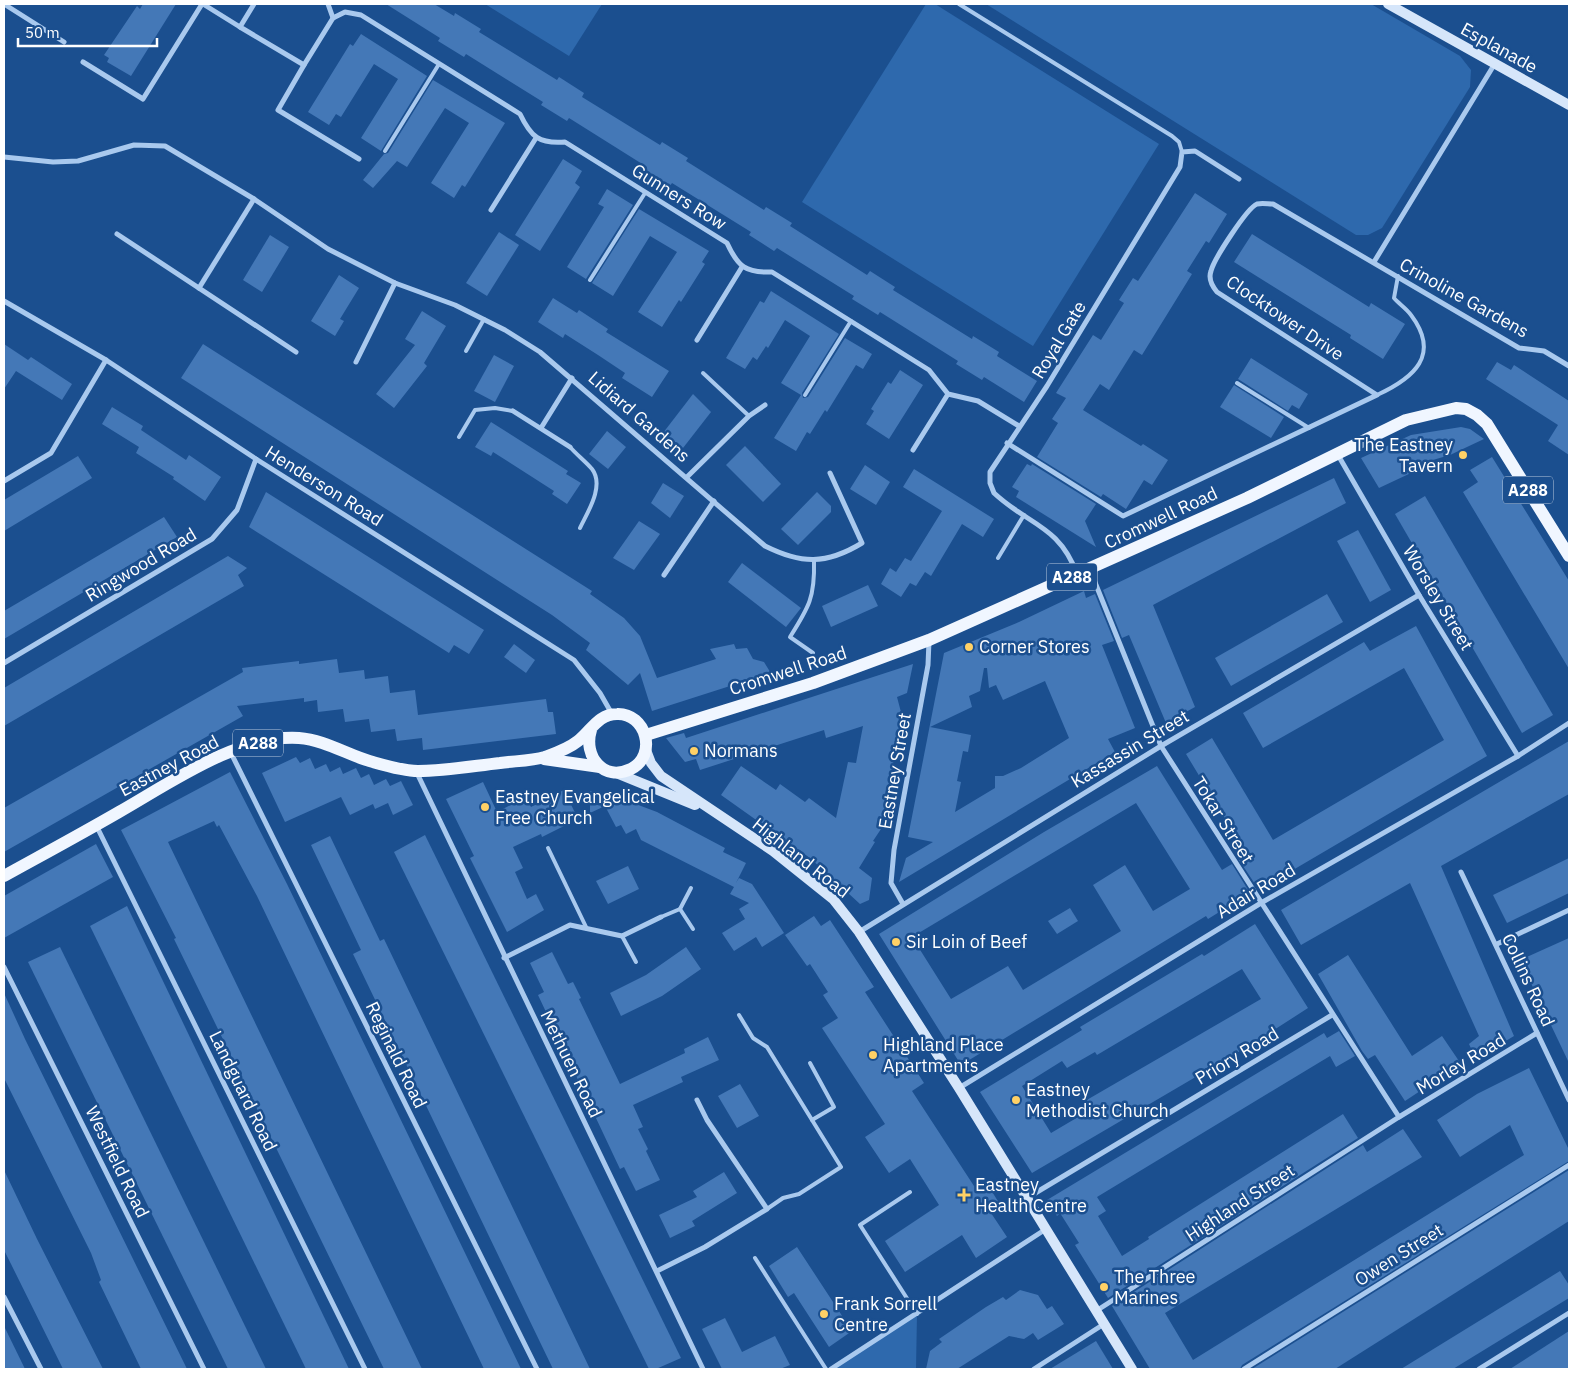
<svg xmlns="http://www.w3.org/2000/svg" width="1573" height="1373" viewBox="0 0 1573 1373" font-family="'IBM Plex Sans',sans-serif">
<rect width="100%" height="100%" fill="#1b4f8f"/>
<g fill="#2e69ad">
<path d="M485 4H602L569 56Z"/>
<path d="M926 4H935L1159 144 1033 346 802 202Z"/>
<path d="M986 4H1371L1460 56 1471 70 1470 87 1382 228 1368 235H1356Z"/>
<path d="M917 1314 916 1369H831Z"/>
</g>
<g fill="#4478b7" fill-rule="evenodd">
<path d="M143 4H176L131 76 107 62 109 58 104 55 137 6 140 9Z"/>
<path d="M386 4H434L454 16 455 13 481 29 479 32 557 80 559 77 584 93 582 97 660 145 662 142 688 158 686 161 764 210 766 207 792 223 790 226 867 275 870 271 895 287 893 290 972 339 973 336 999 352 997 356 1037 381 1024 402 984 377 982 380 956 364 958 361 880 312 878 315 852 299 854 296 777 248 774 251 749 235 751 232 672 183 670 186 645 170 647 167 569 118 567 121 541 105 543 102 466 54 464 57 438 41 440 38Z"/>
<path d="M361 34 427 76 381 151 361 138 398 79 374 64 341 117 336 114 329 125 308 112 350 44 353 46Z"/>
<path d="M433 80 505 123 465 187 462 185 454 198 431 183 469 123 445 108 407 167 397 161 373 188 363 180 384 154 388 153Z"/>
<path d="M563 159 582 171 575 183 580 187 540 251 515 235Z"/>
<path d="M607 189 633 205 586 279 567 267 604 207 598 204Z"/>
<path d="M1195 193 1227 214 1209 243 1206 241 1187 271 1192 274 1142 355 1134 350 1109 390 1100 384 1083 410 1141 446 1143 444 1168 460 1152 485 1144 480 1126 509 1103 494 1101 497 1037 457 1058 423 1052 419 1066 398 1056 393 1093 335 1101 340 1124 303 1119 300 1133 278 1138 281Z"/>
<path d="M639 209 709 251 702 262 705 264 681 302 679 300 662 327 638 312 677 252 650 236 613 296 592 283Z"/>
<path d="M499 232 519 245 487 296 466 283Z"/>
<path d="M1252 234 1369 307 1371 303 1405 324 1383 359 1350 338 1351 335 1234 262Z"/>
<path d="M270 235 289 247 262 292 243 280Z"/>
<path d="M339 275 359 288 340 319 344 321 335 336 311 321Z"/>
<path d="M771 291 839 334 802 393 803 398 808 397 845 338 872 354 863 369 856 365 827 412 825 410 810 434 807 432 796 451 774 438 801 395 781 383 810 336 785 320 768 348 766 346 757 360 753 357 745 369 726 358 760 301 764 303Z"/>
<path d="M553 298 577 313 579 310 608 329 606 332 669 371 652 397 622 378 625 373 598 355 565 334 563 338 538 322Z"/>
<path d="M422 311 446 326 424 363 427 366 394 408 376 394 415 345 405 339Z"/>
<path d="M4 344 28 360 31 357 72 384 62 400 16 371 4 389Z"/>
<path d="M203 344 592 591 590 594 624 618 640 636 657 678 716 659 710 649 734 644 736 649 747 648 753 659 764 662 772 675 760 681 753 680 730 686 652 711 640 673 628 685 586 650 590 643 552 615 181 378Z"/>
<path d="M494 355 514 366 495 402 474 391Z"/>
<path d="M1251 358 1308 394 1299 409 1292 405 1288 411 1238 379Z"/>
<path d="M1497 362 1511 370 1514 365 1569 401V455L1548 441 1558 425 1486 379Z"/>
<path d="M900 370 923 385 889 439 866 424 874 411 871 409 888 382 891 384Z"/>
<path d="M1234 385 1284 417 1271 438 1220 407Z"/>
<path d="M693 394 711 412 683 448 663 433Z"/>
<path d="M112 407 143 426 141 430 186 460 189 455 221 477 205 501 173 479 174 477 136 453 139 447 102 424Z"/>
<path d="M491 422 568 471 566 474 581 483 567 504 552 494 554 491 493 452 491 456 475 447Z"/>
<path d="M1461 427 1470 429 1484 439 1450 455 1426 462 1428 465 1379 488 1361 458 1411 435Z"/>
<path d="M607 431 626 447 608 469 589 454Z"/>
<path d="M745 446 781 484 763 502 726 465Z"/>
<path d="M78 456 92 478 4 531V500Z"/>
<path d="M1492 457 1569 581V669L1463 492 1478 482 1470 470Z"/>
<path d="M1027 464 1031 466 1032 464 1096 504 1085 521 1096 547 1016 497 1019 491 1012 487Z"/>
<path d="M865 465 890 482 876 505 850 489Z"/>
<path d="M914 469 994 519 983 537 962 524 931 576 925 572 916 586 910 583 901 597 881 584 890 568 896 572 905 558 911 561 942 511 903 487Z"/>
<path d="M1334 478 1346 503 1153 605 1195 707 1166 723 1129 635 1122 638 1103 590Z"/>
<path d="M663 483 684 496 670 518 651 503Z"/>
<path d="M266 492 484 630 469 654 454 645 449 653 249 527Z"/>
<path d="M817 492 831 506V512L798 545 781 529Z"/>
<path d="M1425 496 1553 715 1522 733 1395 514Z"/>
<path d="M164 517 177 537 4 639V611Z"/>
<path d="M639 521 660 534 634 570 613 558Z"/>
<path d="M1358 530 1391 590 1370 602 1337 541Z"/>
<path d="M228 556 247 568 238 575 244 586 4 726V688Z"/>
<path d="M742 563 801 608 786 627 728 582Z"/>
<path d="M868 585 878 606 831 627 822 606Z"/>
<path d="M1084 591 1086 598 1095 594 1114 641 1102 645 1135 728 1108 739 1115 752 899 882 906 858 933 842 908 837 944 653 1019 622ZM984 668H987L989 688 996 685 1003 700 1045 681 1069 738 1021 768 1003 776H995V788L955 812 961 782 957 781 963 751 968 752 971 735 930 727 972 707 969 696 980 691Z"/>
<path d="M1327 594 1343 622 1231 686 1215 658Z"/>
<path d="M1416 626 1487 756 1259 890 1239 860 1247 855 1186 754 1212 738 1273 840 1444 740 1404 668 1263 748 1243 713 1364 642 1370 651Z"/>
<path d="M514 644 535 660 526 673 504 657Z"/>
<path d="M337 659 339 673 364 670 365 679 388 676 390 693 415 690 418 715 546 699 548 712H553L556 734 423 750 422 738 397 741 395 729 371 732 369 719 345 722 343 709 318 712 317 700 304 702V698L237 706 243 716 4 852V808L243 672 242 668 299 661V664Z"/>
<path d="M913 664 907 693 897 697 902 716 881 829 873 841 875 842 859 868 872 878 869 900 860 904 810 858 721 795 741 766 776 790 780 784 805 802 809 798 836 818 848 762 856 763 863 726 826 738 824 730 700 770 696 759 685 762 666 738 684 733 686 738Z"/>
<path d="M1569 741V794L1441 866 1514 1036 1476 1059 1469 1044 1479 1036 1410 883 1301 945 1281 910Z"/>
<path d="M296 757 300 763 310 758 315 769 326 764 330 772 340 767 343 774 356 768 361 778 369 774 374 785 386 779 390 786 401 781 413 805 393 815 388 803 375 809 373 804 350 815 341 797 285 822 262 773Z"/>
<path d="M1157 766 1222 870 1232 864 1250 893 1208 919 1206 916 961 1065 879 934 1044 832ZM1136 803 1190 889 1153 911 1125 865 1093 885 1121 931 1023 990 1008 966 951 999 912 937Z"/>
<path d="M230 772 287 884 521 1369H484L257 896 219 825 217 827 214 821 168 842 422 1369H384L174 939 176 938 121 830Z"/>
<path d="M483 782 497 812 526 797 531 807 564 790 578 819 542 837 541 834 513 847 523 868 515 872 527 899 536 894 544 910 507 932 470 858 474 856 446 799Z"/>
<path d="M590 791 625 800 657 812 725 848 723 852 746 863 736 883 739 878 752 884 784 933 762 947 756 937 734 951 722 933 745 919 739 909 749 903 730 894 734 887 641 840 636 829 626 834 621 825 616 827 605 806 590 813Z"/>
<path d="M425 835 681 1358 656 1369H649L394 852Z"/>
<path d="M330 836 380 941 384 939 590 1369H553L353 954 361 950 311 845Z"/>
<path d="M96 844 113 877 4 938V896Z"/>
<path d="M1569 858V893L1507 923 1493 895Z"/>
<path d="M628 866 639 889 608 904 596 881Z"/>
<path d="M127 906 349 1369H306L90 926Z"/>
<path d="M1070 908 1078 921 1057 934 1048 921Z"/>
<path d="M814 916 821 926 830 920 874 987 865 992 924 1083 912 1091 974 1186 984 1179 1001 1206 991 1213 1007 1237 976 1258 962 1235 905 1272 885 1241 939 1205 910 1159 889 1173 865 1137 885 1124 822 1028 838 1018 823 995 828 992 810 964 807 966 785 935Z"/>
<path d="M1255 924 1308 1008 1257 1041 1032 1173 980 1092 1082 1030 1080 1027 1202 954 1204 956ZM1242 969 1261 999 1085 1101 1090 1110 1051 1133 1022 1086 1062 1061 1067 1068 1095 1052 1097 1055Z"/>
<path d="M1569 938V1063L1520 960Z"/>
<path d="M60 947 266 1369H228L28 962Z"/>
<path d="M686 947 701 969 662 996 621 1016 610 993 646 975Z"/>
<path d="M552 952 568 984 573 982 581 998 579 999 620 1084 685 1053 684 1049 708 1037 719 1060 681 1077 683 1082 633 1105 643 1127 638 1129 648 1149 646 1151 660 1180 636 1191 624 1167 620 1169 538 995 544 992 530 963Z"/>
<path d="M1348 955 1412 1056 1442 1036 1461 1064 1405 1101 1375 1055 1368 1059 1362 1051 1318 974Z"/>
<path d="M4 993 25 1039 187 1369H141L99 1282 101 1280 91 1253 4 1078Z"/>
<path d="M1339 1031 1355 1056 1336 1067 1330 1056 1097 1197 1106 1211 1098 1216 1122 1256 1149 1239 1148 1237 1343 1114 1358 1138 1108 1298 1075 1245 1079 1243 1060 1213 1057 1216 1047 1200 1324 1033 1327 1038Z"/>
<path d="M1529 1068 1569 1150V1161L1242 1365 1240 1369H1150L1112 1306 1363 1145 1367 1152 1403 1129 1422 1157 1165 1313 1193 1360 1524 1155 1510 1125 1460 1157 1437 1120 1477 1094Z"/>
<path d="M740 1084 759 1116 737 1128 718 1096Z"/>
<path d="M4 1170 37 1239 103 1369H63L11 1264 4 1250Z"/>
<path d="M1569 1170V1221L1335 1369H1252Z"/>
<path d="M724 1172 737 1193 692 1221 695 1226 670 1238 659 1215 697 1197 693 1191Z"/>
<path d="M797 1247 852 1331 829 1347 794 1293 788 1297 769 1266Z"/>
<path d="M1560 1271 1569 1285V1298L1453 1369H1401Z"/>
<path d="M1020 1290 1038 1295 1047 1309 1052 1306 1064 1324 1038 1340 1033 1333 1024 1339 1009 1336 957 1369H926L930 1351 942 1342 939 1339 986 1307 1003 1297 1006 1300Z"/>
<path d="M725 1318 742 1352 775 1336 790 1365 780 1369H722L702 1329Z"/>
<path d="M4 1326 25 1369H4Z"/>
<path d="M1569 1331V1369H1510Z"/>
<path d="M1096 1341 1113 1369H1050Z"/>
</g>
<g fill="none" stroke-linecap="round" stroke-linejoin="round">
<g stroke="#a9c9ee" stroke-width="4">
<path d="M959 4 1172 136 1179 142 1182 152"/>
<path d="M385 151 439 64"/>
<path d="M590 280 645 193"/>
<path d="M466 351 484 319"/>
<path d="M703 373 749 416"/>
<path d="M1237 383 1309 428"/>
<path d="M805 395 851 321"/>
<path d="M1377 395C1414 378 1441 355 1411 315 1406 308 1399 304 1394 298L1398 276"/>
<path d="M459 437 475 410 495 408 513 411"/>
<path d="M570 447C577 455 585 461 592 469 605 486 587 513 580 528"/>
<path d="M998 558 1024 515"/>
<path d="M813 653 790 637C809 607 815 597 814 561"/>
<path d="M548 848 587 929"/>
<path d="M680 909 693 929"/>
<path d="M661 917 680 909 691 888"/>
<path d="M622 936 636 962"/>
<path d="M739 1015 753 1038 767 1047 841 1167 799 1194 783 1198 767 1209"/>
<path d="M810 1063 834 1107 812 1120"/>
<path d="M910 1192 860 1225 917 1314"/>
<path d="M755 1258 826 1369"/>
</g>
<g stroke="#a9c9ee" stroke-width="5">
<path d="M4 4 64 42"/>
<path d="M203 4 240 27"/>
<path d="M254 4 240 27 304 65 333 18 345 12 361 15 520 114C531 137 539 144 565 142L727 243C738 267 746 273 772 272L929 370 948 394 978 401 1019 426"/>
<path d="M328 4 333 18"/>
<path d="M83 62 143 99 202 4"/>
<path d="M304 65 278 110 359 159"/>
<path d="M4 157 53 162 78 161 134 145 165 146 254 199 328 249 395 283 455 305 505 330 540 352 765 546C801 564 826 565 862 543L830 473"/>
<path d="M491 210 536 138"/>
<path d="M117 234 296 352"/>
<path d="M1374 262 1494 65"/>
<path d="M199 288 254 199"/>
<path d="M4 301 106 360 256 459 574 660 600 693 612 714"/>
<path d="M697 340 742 267"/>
<path d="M356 362 395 283"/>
<path d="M513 411 570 447"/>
<path d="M541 428 572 378"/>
<path d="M1007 443 1123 516 1377 395 1217 292C1212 286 1208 279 1211 271 1214 259 1247 208 1257 204 1262 203 1268 204 1273 204L1519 348 1544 351 1569 366"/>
<path d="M913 450 948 394"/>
<path d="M1338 455 1419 595 1518 756"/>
<path d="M687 477 749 416 765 405"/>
<path d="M4 481 51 453 106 360"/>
<path d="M1090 570 1161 746 1399 1117"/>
<path d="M1077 574C1059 525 1028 525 994 493L990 483V472L1047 386 1180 167 1182 152 1195 151 1239 179"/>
<path d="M664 575 714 501"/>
<path d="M4 663 212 539 237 510 256 459"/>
<path d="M231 753 537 1369"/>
<path d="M416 771 703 1369"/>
<path d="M96 825 365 1369"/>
<path d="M1461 872 1569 1100"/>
<path d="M903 904 891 883 894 850 928 665 929 641"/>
<path d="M859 932 1161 746 1419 595"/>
<path d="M1497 944 1569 910"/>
<path d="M504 958 570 925 622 936 661 917"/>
<path d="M4 967 204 1369"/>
<path d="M959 1088 1261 903 1518 756 1569 723"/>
<path d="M1027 1198 1332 1015"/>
<path d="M657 1271 705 1247 767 1209 707 1120 697 1100"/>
<path d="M4 1297 41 1369"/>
<path d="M1096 1311 1399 1117 1537 1033"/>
<path d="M831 1369 1046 1229"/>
<path d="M1034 1369 1104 1324"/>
<path d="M1244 1369 1569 1165"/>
<path d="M1479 1369 1569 1313"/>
</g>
<g stroke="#d6e6fa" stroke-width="10">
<path d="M1388 4 1569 105"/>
<path d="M646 750 651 763 661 776 773 851 833 899 859 932 959 1088 1132 1369"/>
<path d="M614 772 695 805"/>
</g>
<g stroke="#f0f6ff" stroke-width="12">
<path d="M646 735 813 683 929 640 1247 498 1406 420 1456 408 1466 409 1477 415 1487 424 1569 556"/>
<path d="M544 759 600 767"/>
<path d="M4 876C42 855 81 834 119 812 170 783 239 734 299 738 326 740 349 756 373 762 387 766 404 771 418 771 445 771 473 766 500 763 514 761 531 761 545 757 556 753 568 749 578 741 591 731 598 714 617 714 646 713 658 755 631 769 603 782 583 756 591 730"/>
</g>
</g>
<g fill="#ffd166" stroke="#1b4f8f" stroke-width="2">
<circle cx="1463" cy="455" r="5"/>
<circle cx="969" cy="647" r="5"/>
<circle cx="694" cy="751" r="5"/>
<circle cx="485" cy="807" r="5"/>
<circle cx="896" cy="942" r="5"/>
<circle cx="873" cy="1055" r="5"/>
<circle cx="1016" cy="1100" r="5"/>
<path d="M961.5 1187.5h5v5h5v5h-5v5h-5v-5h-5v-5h5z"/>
<circle cx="1104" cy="1287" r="5"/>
<circle cx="824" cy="1314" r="5"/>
</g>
<g text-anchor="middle" stroke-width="5" stroke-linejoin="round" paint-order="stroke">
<g fill="#1b4f8f" stroke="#bbcadd" stroke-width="1">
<rect x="1503" y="476.5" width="50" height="27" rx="4"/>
<rect x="1047" y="563.5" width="50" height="27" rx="4"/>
<rect x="233" y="729.5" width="50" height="27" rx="4"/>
</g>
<g font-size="16" font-weight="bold" fill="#fff">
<text x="1528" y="496">A288</text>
<text x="1072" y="583">A288</text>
<text x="258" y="749">A288</text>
</g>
<g font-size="18" fill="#fff" stroke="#1b4f8f">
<text transform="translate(1499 48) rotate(29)" y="6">Esplanade</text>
<text transform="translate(679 197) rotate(32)" y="6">Gunners Row</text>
<text transform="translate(1464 298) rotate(29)" y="6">Crinoline Gardens</text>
<text transform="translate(1285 318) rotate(34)" y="6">Clocktower Drive</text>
<text transform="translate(1059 340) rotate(-59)" y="6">Royal Gate</text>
<text transform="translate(639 417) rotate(41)" y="6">Lidiard Gardens</text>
<text transform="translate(324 486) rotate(32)" y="6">Henderson Road</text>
<text transform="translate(1161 518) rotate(-25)" y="6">Cromwell Road</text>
<text transform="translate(141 565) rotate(-31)" y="6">Ringwood Road</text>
<text transform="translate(1438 598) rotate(59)" y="6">Worsley Street</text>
<text transform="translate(788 671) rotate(-18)" y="6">Cromwell Road</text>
<text transform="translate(1130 749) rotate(-31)" y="6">Kassassin Street</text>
<text transform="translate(169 766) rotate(-28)" y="6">Eastney Road</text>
<text transform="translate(895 771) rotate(-80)" y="6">Eastney Street</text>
<text transform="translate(1223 820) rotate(58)" y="6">Tokar Street</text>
<text transform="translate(801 858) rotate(38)" y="6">Highland Road</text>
<text transform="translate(1256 891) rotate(-31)" y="6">Adair Road</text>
<text transform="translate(1528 980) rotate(65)" y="6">Collins Road</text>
<text transform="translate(396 1055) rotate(64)" y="6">Reginald Road</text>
<text transform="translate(1237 1056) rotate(-31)" y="6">Priory Road</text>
<text transform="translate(571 1064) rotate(64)" y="6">Methuen Road</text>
<text transform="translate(1461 1064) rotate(-31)" y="6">Morley Road</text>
<text transform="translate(243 1091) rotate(64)" y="6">Landguard Road</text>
<text transform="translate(117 1162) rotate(64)" y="6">Westfield Road</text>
<text transform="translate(1240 1203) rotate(-33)" y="6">Highland Street</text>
<text transform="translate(1399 1255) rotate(-32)" y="6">Owen Street</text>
</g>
<g font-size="18" fill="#fff" stroke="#1b4f8f" text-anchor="start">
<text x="1453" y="451" text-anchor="end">The Eastney<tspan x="1453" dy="21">Tavern</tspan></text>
<text x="979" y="653">Corner Stores</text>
<text x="704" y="757">Normans</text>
<text x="495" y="803">Eastney Evangelical<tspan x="495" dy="21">Free Church</tspan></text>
<text x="906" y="948">Sir Loin of Beef</text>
<text x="883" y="1051">Highland Place<tspan x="883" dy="21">Apartments</tspan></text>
<text x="1026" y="1096">Eastney<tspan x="1026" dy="21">Methodist Church</tspan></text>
<text x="975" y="1191">Eastney<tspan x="975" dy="21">Health Centre</tspan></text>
<text x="1114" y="1283">The Three<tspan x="1114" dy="21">Marines</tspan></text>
<text x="834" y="1310">Frank Sorrell<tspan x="834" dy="21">Centre</tspan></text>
</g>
</g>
<rect width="1573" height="1373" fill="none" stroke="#ffffff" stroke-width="10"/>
<path d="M18 38v8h139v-8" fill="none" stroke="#ffffff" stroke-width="2.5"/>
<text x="25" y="38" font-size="15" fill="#ffffff" stroke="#1b4f8f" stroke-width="4" paint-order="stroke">50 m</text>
</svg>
